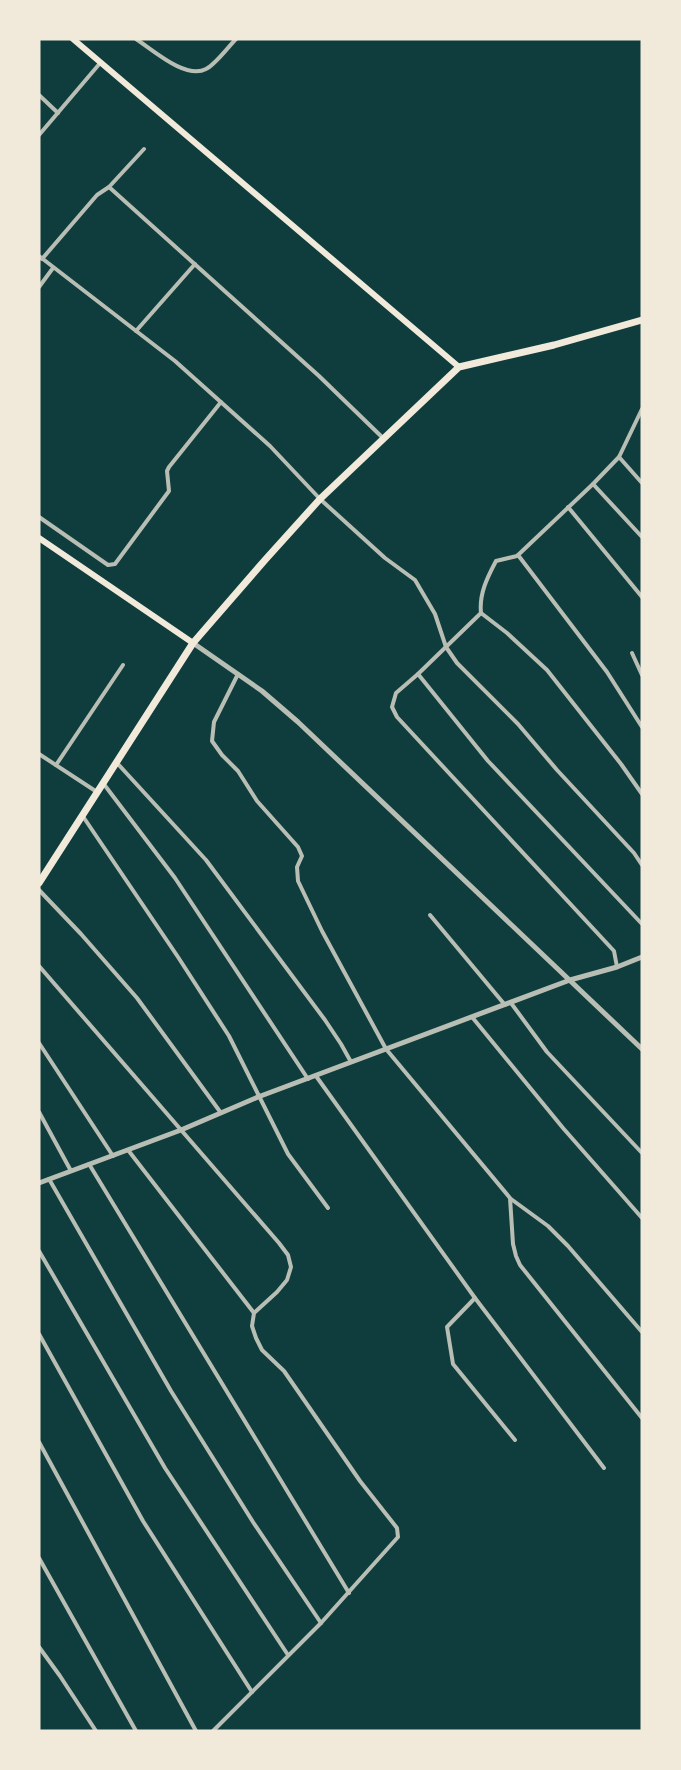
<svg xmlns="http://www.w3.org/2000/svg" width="681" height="1770" viewBox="0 0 681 1770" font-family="'Open Sans',sans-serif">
<rect width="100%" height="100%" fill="#0f3d3e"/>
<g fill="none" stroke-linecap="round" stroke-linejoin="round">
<g stroke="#b8beb3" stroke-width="4">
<path d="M136 39C153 50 186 80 206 69 216 64 228 47 236 39"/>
<path d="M39 95 58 113"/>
<path d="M39 135 101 62"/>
<path d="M144 149 109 187 319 376 383 438"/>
<path d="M39 256 175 361 270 446 320 499 385 558 415 580 435 614 446 647 457 663 518 724 557 770 634 853 642 865"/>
<path d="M42 259 97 195 109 187"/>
<path d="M39 287 53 268"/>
<path d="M136 331 195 264"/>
<path d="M619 457 642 483"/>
<path d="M593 484 642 537"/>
<path d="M568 507 642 597"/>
<path d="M39 517 108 565 115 564 169 491 167 471 169 467 221 402"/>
<path d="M518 555 607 672 642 727"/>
<path d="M481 613 507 633 547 670 621 764 642 794"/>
<path d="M632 653 642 675"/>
<path d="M238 674 214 722 212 741 222 755 238 771 257 801 298 847 302 856 297 867 298 881 322 931 386 1049 510 1198 513 1244 516 1256 520 1265 642 1418"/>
<path d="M418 674 481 613C479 594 487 578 496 561L517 556 593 484 619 457 642 409"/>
<path d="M39 754 97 792"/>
<path d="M117 763 206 860 325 1020 341 1044 351 1062"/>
<path d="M56 765 123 665"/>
<path d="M103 783 175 878 308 1079"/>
<path d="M82 815 178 957 229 1036 288 1154 328 1208"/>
<path d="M39 890 81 934 137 998 221 1113"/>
<path d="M430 915 505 1005"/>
<path d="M39 966 279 1243 288 1255 291 1267 287 1280 277 1292 254 1313 252 1326 256 1338 262 1350 284 1371 360 1481 397 1528 398 1537 321 1623 213 1731"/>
<path d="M617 967 614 951 397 717 392 707 396 693 418 674 488 761 642 924"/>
<path d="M511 1003 547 1052 642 1153"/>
<path d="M472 1017 563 1128 642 1218"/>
<path d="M39 1043 113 1156"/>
<path d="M316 1076 475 1298 604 1468"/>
<path d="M39 1112 71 1171"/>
<path d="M128 1150 254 1313"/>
<path d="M89 1164 349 1593"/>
<path d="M49 1179 171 1391 253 1522 321 1623"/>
<path d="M511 1199 548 1226 568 1246 642 1332"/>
<path d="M39 1251 165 1468 288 1655"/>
<path d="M475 1298 447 1327 453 1364 515 1440"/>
<path d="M39 1334 143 1521 252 1692"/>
<path d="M39 1442 196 1731"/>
<path d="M39 1558 136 1731"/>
<path d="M39 1647 60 1676 96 1731"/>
</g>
<g stroke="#b8beb3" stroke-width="5">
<path d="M193 643 262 691 298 722 642 1049"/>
<path d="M39 1183 181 1130 258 1097 570 980 617 967 642 957"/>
</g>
<g stroke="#f1e9da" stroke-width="6">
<path d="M73 39 459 367"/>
<path d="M39 538 193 643"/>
</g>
<path stroke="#f1e9da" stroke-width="7" d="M39 883 193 643 265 560 320 499 459 367 554 345 642 320"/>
</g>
<rect width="681" height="1770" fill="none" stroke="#f1e9da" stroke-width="81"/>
</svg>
